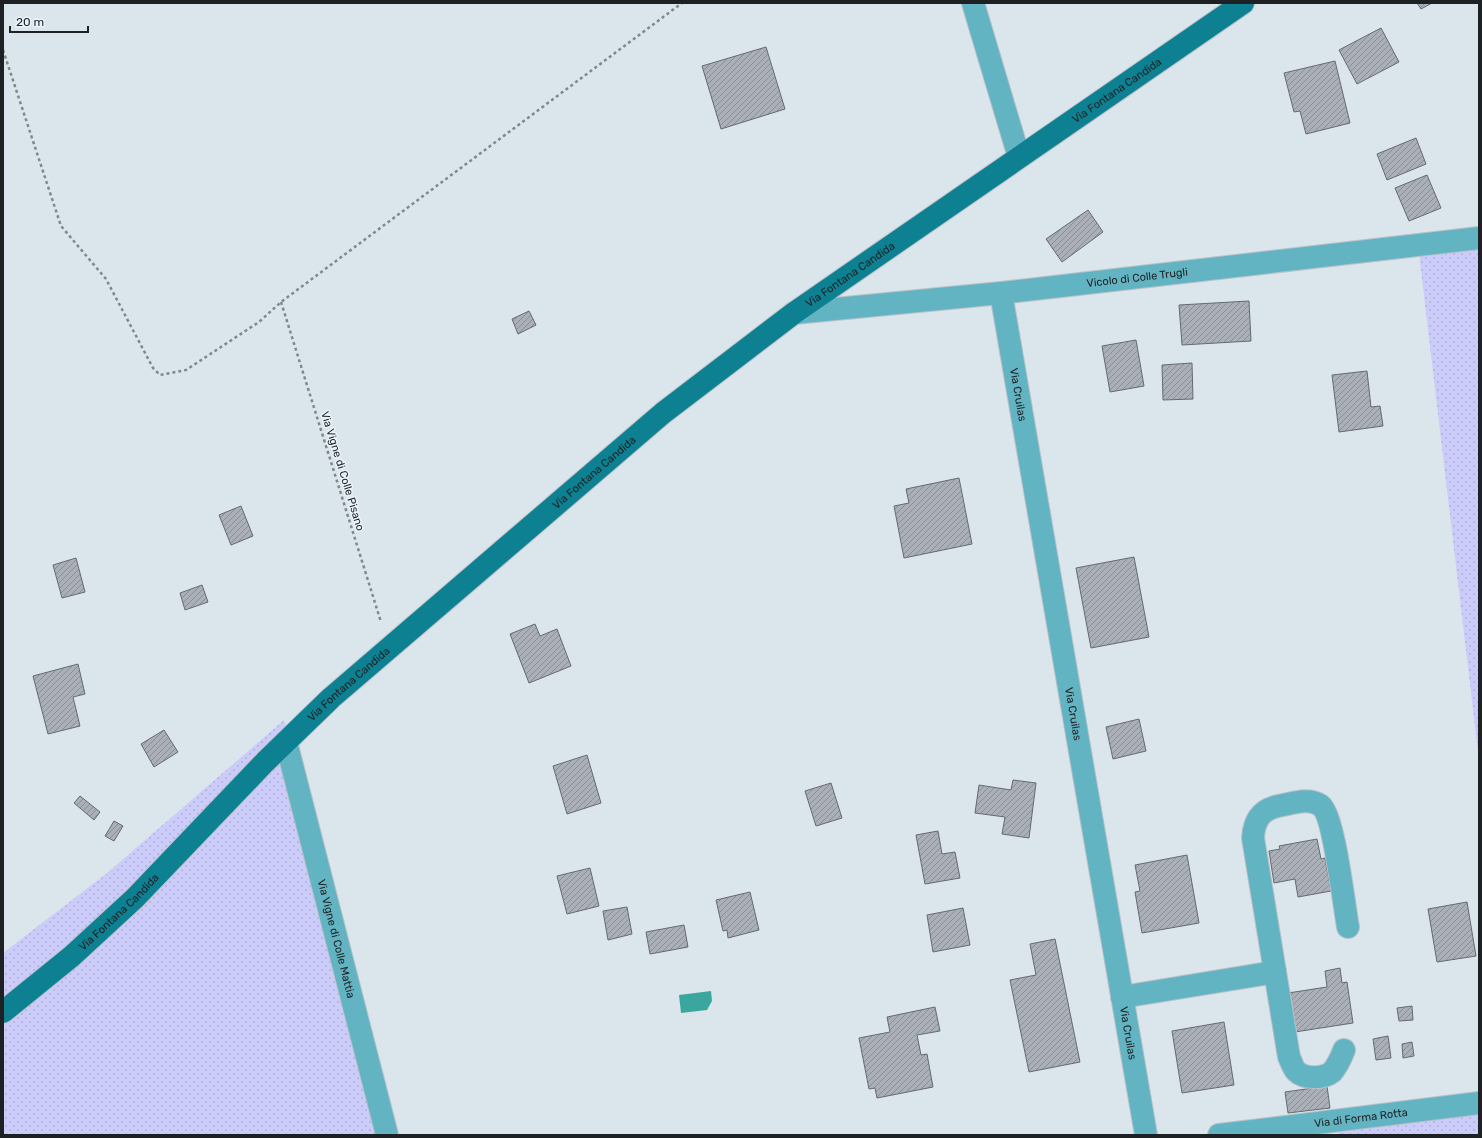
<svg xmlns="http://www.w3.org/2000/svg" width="1482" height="1138" viewBox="0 0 1482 1138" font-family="Rubik,sans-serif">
<defs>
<pattern id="grass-dots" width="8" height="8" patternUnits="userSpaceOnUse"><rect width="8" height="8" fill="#ccccfa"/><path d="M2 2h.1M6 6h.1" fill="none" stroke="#afafd6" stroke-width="1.8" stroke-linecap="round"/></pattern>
<pattern id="building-hatch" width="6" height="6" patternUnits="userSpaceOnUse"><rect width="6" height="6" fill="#aaafb8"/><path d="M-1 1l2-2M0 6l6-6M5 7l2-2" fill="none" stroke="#8a8e95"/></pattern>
</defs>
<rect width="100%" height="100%" fill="#dbe5ec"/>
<g fill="url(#grass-dots)">
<path d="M1479 238V760L1418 245Z"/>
<path d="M284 720 395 1135H3V953L106 874Z"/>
<path d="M1479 1103V1135H1338L1339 1120Z"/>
</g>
<path fill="#3aa69d" d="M711 991 712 1001 707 1010 681 1013 679 995Z"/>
<g fill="url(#building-hatch)" stroke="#656a72">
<path d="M1417 3H1432L1421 9Z"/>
<path d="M1381 28 1399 62 1357 84 1339 50Z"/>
<path d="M766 47 785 109 721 129 702 66Z"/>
<path d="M1335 61 1350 123 1306 134 1300 111 1294 112 1284 73Z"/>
<path d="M1416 138 1426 164 1387 180 1377 154Z"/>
<path d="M1427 175 1441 208 1409 221 1395 188Z"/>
<path d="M1088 210 1103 232 1062 262 1046 239Z"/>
<path d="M1249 301 1251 341 1182 345 1179 305Z"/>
<path d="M529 311 536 325 518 334 512 319Z"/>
<path d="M1136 340 1144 386 1110 392 1102 346Z"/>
<path d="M1192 363 1193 399 1163 400 1162 365Z"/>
<path d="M1367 371 1371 407 1380 406 1383 426 1339 432 1332 375Z"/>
<path d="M959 478 972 544 904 558 894 506 909 503 906 489Z"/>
<path d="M241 506 253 536 231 545 219 515Z"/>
<path d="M1134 557 1149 637 1091 648 1076 568Z"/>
<path d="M76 558 85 592 62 598 53 565Z"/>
<path d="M202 585 208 602 185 610 180 593Z"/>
<path d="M535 624 540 636 557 629 571 666 529 683 510 634Z"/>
<path d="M78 664 85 694 73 697 80 726 48 734 33 676Z"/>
<path d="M1139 719 1146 751 1113 759 1106 727Z"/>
<path d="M164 730 178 752 154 767 141 744Z"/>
<path d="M587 755 601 803 567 814 553 766Z"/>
<path d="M1013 780 1036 783 1029 838 1002 834 1005 817 975 813 979 785 1011 790Z"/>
<path d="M831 783 842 818 816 826 805 791Z"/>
<path d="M80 796 100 812 94 820 74 803Z"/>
<path d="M114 821 123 826 114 841 105 836Z"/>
<path d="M938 831 942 854 955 852 960 878 925 884 916 835Z"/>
<path d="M1317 839 1321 859 1325 858 1331 891 1298 897 1295 879 1274 883 1269 851 1280 849 1279 846Z"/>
<path d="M1187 855 1199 923 1142 933 1135 892 1140 891 1135 865Z"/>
<path d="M590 868 599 906 567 914 557 876Z"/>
<path d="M750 892 759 930 728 938 727 930 723 931 716 900Z"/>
<path d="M1467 902 1476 956 1437 962 1428 909Z"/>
<path d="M627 907 632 934 608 940 603 911Z"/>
<path d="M963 908 970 945 933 952 927 915Z"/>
<path d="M684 925 688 947 650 954 646 932Z"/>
<path d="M1055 939 1080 1062 1029 1072 1010 980 1036 975 1030 944Z"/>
<path d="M1340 968 1342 983 1347 982 1353 1023 1295 1032 1288 993 1327 987 1325 971Z"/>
<path d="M1412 1006 1413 1020 1399 1021 1397 1008Z"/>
<path d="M935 1007 940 1031 917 1035 921 1055 927 1054 933 1087 877 1098 875 1088 869 1089 859 1038 890 1032 887 1017Z"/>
<path d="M1224 1022 1234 1085 1182 1093 1172 1031Z"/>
<path d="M1388 1036 1391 1058 1376 1060 1373 1039Z"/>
<path d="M1412 1042 1414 1056 1403 1058 1402 1044Z"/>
<path d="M1327 1086 1330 1108 1288 1113 1285 1092Z"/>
</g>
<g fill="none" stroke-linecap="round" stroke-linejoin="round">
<g stroke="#b9c2c8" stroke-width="24">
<g id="minor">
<path d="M973 3 1019 157"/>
<path id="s1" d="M1001 293 1146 1135"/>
<path id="s2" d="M794 313 1001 293 1479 238"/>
<path id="s3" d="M286 742 387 1135"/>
<path d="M1122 997 1275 972"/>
<path d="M1344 1050C1341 1058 1338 1065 1332 1072 1323 1079 1304 1079 1296 1071 1293 1068 1291 1061 1289 1057L1253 838C1254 821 1260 810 1278 806 1291 804 1308 797 1320 805 1334 814 1344 906 1348 927"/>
<path id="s4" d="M1219 1135 1479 1103"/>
</g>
</g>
<g stroke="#b9c2c8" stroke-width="24">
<g id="major">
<path id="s5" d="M3 1012 72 956 135 898 265 762 331 698 663 413 794 313 1243 3"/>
</g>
</g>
<g stroke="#81878c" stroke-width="2.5" stroke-dasharray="3 3" stroke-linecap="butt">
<path d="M3 50 61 226 106 279 153 368 160 375 186 370 259 322 281 302 682 3"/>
<path d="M281 302 381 622"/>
</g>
<use href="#minor" stroke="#63b4c3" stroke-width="22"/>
<use href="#major" stroke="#0d8091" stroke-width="22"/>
</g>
<g text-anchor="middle" stroke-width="3" stroke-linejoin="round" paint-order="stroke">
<g font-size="11" fill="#1e2124" stroke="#e9f3f9">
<text dy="4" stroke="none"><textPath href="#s5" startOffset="1449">Via Fontana Candida</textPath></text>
<text dy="4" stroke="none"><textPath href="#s5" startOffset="1125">Via Fontana Candida</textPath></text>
<text dy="4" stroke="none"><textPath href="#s2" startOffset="345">Vicolo di Colle Trugli</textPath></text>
<text dy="4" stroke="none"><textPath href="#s1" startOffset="103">Via Cruilas</textPath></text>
<text transform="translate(343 471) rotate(73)" y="4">Via Vigne di Colle Pisano</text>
<text dy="4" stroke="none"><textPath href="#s5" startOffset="801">Via Fontana Candida</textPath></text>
<text dy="4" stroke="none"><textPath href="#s5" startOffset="477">Via Fontana Candida</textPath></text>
<text dy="4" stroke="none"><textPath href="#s1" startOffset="427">Via Cruilas</textPath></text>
<text dy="4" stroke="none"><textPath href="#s5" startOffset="153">Via Fontana Candida</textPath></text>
<text dy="4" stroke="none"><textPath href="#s3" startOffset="203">Via Vigne di Colle Mattia</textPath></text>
<text dy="4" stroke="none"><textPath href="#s1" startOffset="751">Via Cruilas</textPath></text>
<text dy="4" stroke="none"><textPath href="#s4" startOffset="143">Via di Forma Rotta</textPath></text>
</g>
</g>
<rect width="1482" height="1138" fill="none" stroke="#1e2124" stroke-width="8"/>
<path d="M10 26v6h78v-6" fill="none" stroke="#1e2124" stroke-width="2"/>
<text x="16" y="26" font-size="12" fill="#1e2124" stroke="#e9f3f9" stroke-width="3" paint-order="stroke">20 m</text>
</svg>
